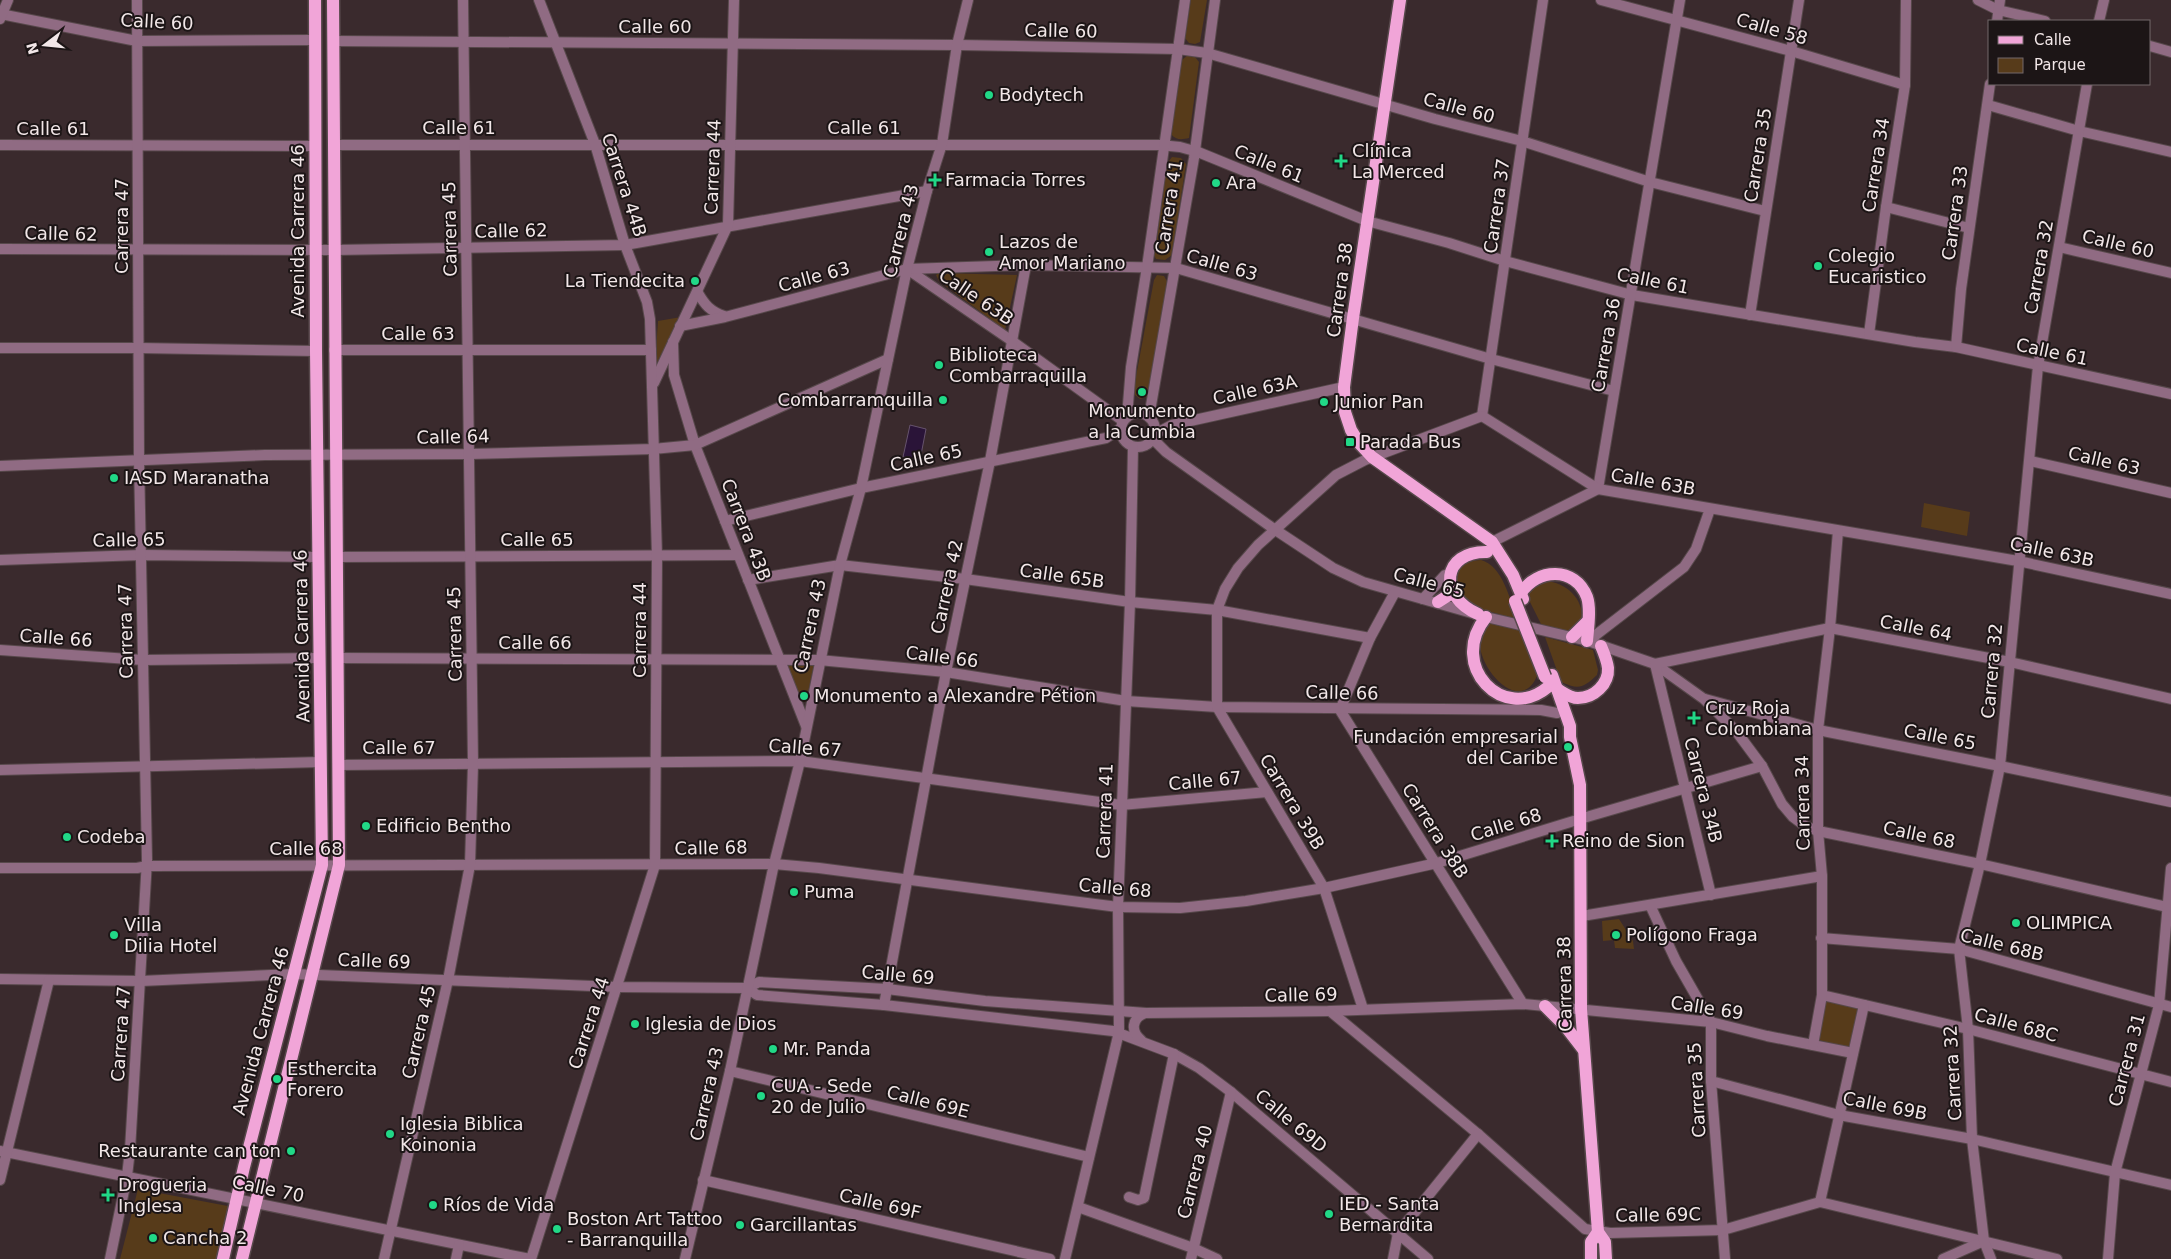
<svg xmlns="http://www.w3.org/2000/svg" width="2171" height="1259" viewBox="0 0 2171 1259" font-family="'DejaVu Sans',sans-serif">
<rect width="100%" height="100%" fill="#3a2a2d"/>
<g fill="#573b1a">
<path d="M1191 0H1207L1200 42 1195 44 1189 43 1185 38Z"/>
<path d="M1188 55 1195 57 1199 62 1189 138C1181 140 1176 140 1171 134L1182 60Z"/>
<path d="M1172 157 1181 158 1186 164 1172 255 1165 260 1156 259 1152 252 1166 165Z"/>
<path d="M939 273 1017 275 1005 330 939 281 936 275Z"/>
<path d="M1157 275 1164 276 1168 283 1149 396 1140 399 1135 395 1134 387 1154 280Z"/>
<path d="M681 317 655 366 658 321Z"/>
<path d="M1924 503 1970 512 1967 536 1921 527Z"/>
<path d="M1481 560C1503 566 1510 600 1517 619L1477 608 1466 602 1455 583C1458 567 1465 561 1481 560Z"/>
<path d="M1548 581C1570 585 1586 602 1581 625L1568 633 1541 624 1530 602 1529 589 1540 582Z"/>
<path d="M1489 623 1521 631 1537 676C1520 715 1480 670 1480 644 1481 636 1485 630 1489 623Z"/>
<path d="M1545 637 1593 650 1598 670 1597 675C1583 688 1579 690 1561 682Z"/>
<path d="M787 663 814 664 806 702H800Z"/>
<path d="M1619 919 1633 941 1634 949 1615 948 1614 940 1603 941 1602 921Z"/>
<path d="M1827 998 1860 1008 1852 1048 1818 1040Z"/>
<path d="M138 1189 233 1207 220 1259H120Z"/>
</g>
<path fill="#2a1438" stroke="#66536d" d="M910 425 926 429 920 460 903 457Z"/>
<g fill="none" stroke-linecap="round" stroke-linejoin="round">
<g stroke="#57484b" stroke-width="12">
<g id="minor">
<path d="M1601 0 1791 51 1905 85"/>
<path d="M1978 0 1998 10 2045 21"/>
<path d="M0 14 137 41 315 40"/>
<path d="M0 19 8 0"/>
<path d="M1997 21 2000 0"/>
<path d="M2099 21 2104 0"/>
<path d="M333 41 957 45 1178 49 1207 53 1435 119 1522 141 1650 182 1765 211"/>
<path d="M2150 46 2171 52"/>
<path d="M1988 105 2079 131 2171 152"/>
<path d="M0 145 316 146"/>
<path d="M334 145H1160L1180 147 1198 152 1367 221 1449 243 1505 261 1632 295 1915 342 1956 347 2171 394"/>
<path d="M1886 207 1969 228"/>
<path d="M2059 247 2171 273"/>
<path d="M0 249 334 250 625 245 927 191"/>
<path d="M907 269 1012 341 1123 421"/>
<path d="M698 293C705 305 710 311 724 316"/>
<path d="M1750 315 1799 0"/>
<path d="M680 326 725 317 907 269 1026 265 1176 268 1491 359 1614 391"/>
<path d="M1869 334 1886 207 1905 85 1906 0"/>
<path d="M673 342 674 375 695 445 806 726"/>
<path d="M1956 347 1961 289 1990 84"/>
<path d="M0 348H139L316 351"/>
<path d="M334 350H651"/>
<path d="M654 383 728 225 734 0"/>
<circle cx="1138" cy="430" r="17"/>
<path d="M1482 416 1543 0"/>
<path d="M1127 417 1131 367 1147 267 1185 0"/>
<path d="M1149 417 1194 158 1215 0"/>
<path d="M1155 434 1172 425 1344 387"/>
<path d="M1153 439 1166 452 1274 529 1333 568 1363 582 1486 617 1588 641 1655 664 1704 699 1736 731 1762 766 1782 804 1793 817 1805 826 1818 831 1980 864 2171 908"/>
<path d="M2030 461 2171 493"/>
<path d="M0 466 265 455 469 454 653 449 695 445 888 359"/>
<path d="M725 521 861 488 1106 438 1120 429"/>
<path d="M1492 542 1598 489 1680 0"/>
<path d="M336 557 738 555"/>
<path d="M0 560 141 555 318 557"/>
<path d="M748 580 840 565 965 579 1130 602 1217 610 1370 638"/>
<path d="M1395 592 1370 638 1340 710 1523 1004"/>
<path d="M1423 599 1445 575"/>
<path d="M1588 641 1684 567 1696 549 1710 509"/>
<path d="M0 650 143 660 320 658"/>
<path d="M337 658 819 660 946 672 1126 701 1217 707 1541 710 1557 713"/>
<path d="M1705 699 1818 730 2000 766 2171 802"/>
<path d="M338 765 800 761 1121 805 1267 792"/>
<path d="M0 770 321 762"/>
<path d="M0 868H137L147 866 774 864 819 868 1118 907 1180 908 1246 901 1324 888 1437 863 1590 816 1762 766"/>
<path d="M1711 895 1655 664 1830 628 2010 662 2171 699"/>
<path d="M1650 905 1676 961 1711 1022V1081L1725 1259"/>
<path d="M1582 916 1822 876"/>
<path d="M1821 938 1959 949 2171 1007"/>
<path d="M0 979 141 981 294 974 617 987 747 988 759 982 887 989 985 1001 1146 1013 1330 1011 1523 1004 1711 1022 1767 1036 1853 1053"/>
<path d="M747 988 757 995 884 1005 1113 1031 1174 1054 1199 1068 1231 1092 1428 1259"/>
<path d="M1822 995 1968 1029 2171 1082"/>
<path d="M884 1005 946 672 990 461 1026 265"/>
<path d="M1363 1009 1324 888 1217 707V610L1225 589 1238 568 1258 545 1336 475 1365 460 1482 416 1598 489 2018 561 2171 594"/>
<path d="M1330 1011 1478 1134 1585 1229 1610 1233 1723 1230 1820 1202 2057 1259"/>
<path d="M1141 1040C1130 1031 1132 1018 1145 1013"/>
<path d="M1813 1045 1822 995V876L1818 831V730L1830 628 1838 531"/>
<path d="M730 1071 1089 1157"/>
<path d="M1711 1081 1839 1115 1972 1139 2171 1185"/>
<path d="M0 1151 530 1259"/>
<path d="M0 1180 49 980"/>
<path d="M703 1180 1050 1259"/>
<path d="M1129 1197 1138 1200 1144 1198 1174 1054"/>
<path d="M1820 1202 1864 1005"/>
<path d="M1078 1207 1193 1248 1217 1259"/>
<path d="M110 1259 127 1176 130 1150 147 860 139 460 137 0"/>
<path d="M384 1259 448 980 470 865 473 764 463 0"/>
<path d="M456 1259 459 1245"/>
<path d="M531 1259 655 865 657 556 650 319 647 302 625 245 595 144 539 0"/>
<path d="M685 1259 730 1071 774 864 800 761 840 565 861 488 907 269 927 191 942 144 957 45 968 0"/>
<path d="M1065 1259 1119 1032 1118 907 1130 602 1133 447"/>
<path d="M1191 1259 1231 1092"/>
<path d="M1393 1259 1398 1233 1478 1134"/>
<path d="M1943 1259 1984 1241"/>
<path d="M1991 1259 1984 1241 1972 1139 1968 1029 1959 949 1980 864 2000 766 2038 366 2087 84"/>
<path d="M2108 1259 2115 1173 2159 1005 2171 868"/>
</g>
</g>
<g stroke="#57484b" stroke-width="15">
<g id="major">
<path d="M1400 0 1353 318 1344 387 1345 412 1351 430 1359 443 1372 457 1492 542 1513 575 1523 599"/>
<path d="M1521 593C1537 568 1575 566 1587 597 1591 609 1588 628 1587 641"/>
<path d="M1438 602 1452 593"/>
<path d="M1478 614C1437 596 1442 551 1487 552"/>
<path d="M1486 617C1447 666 1504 724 1548 687"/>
<path d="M1572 637 1587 622"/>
<path d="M1552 675 1570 726V737L1580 785 1581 1009 1598 1232 1605 1242 1606 1259"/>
<path d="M1557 689C1564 693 1570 698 1578 698 1594 698 1609 684 1608 668 1607 660 1604 653 1601 646"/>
<path d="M1545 1006 1566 1027 1583 1049"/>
<path d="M223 1259 244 1167 322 865 316 351 315 0"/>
<path d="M242 1259 339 865 333 0"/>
<path d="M1591 1259V1242L1598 1232"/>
</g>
</g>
<use href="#minor" stroke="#906b83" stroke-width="10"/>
<use href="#major" stroke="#f1a5d8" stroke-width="12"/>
<g stroke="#57484b" stroke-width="15" stroke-linecap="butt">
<path id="major-bridge" d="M1515 601 1545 677"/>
</g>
<use href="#major-bridge" stroke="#f1a5d8" stroke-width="12"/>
</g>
<g fill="#21d887" stroke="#1c1516" stroke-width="2">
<circle cx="989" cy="95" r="5"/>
<path d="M1338.5 153.5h5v5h5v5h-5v5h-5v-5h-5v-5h5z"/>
<path d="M932.5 172.5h5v5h5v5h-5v5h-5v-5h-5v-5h5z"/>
<circle cx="1216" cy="183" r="5"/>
<circle cx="989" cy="252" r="5"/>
<circle cx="1818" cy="266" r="5"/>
<circle cx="695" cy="281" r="5"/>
<circle cx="939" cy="365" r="5"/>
<circle cx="1142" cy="392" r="5"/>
<circle cx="943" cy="400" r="5"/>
<circle cx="1324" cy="402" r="5"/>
<rect x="1345" y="437" width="10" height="10" rx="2.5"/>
<circle cx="114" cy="478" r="5"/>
<circle cx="804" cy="696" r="5"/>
<path d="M1691.5 710.5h5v5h5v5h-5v5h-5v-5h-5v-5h5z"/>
<circle cx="1568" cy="747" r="5"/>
<circle cx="366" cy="826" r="5"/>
<circle cx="67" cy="837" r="5"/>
<path d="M1549.5 833.5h5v5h5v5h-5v5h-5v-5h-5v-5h5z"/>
<circle cx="794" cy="892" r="5"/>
<circle cx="2016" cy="923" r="5"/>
<circle cx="114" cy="935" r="5"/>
<circle cx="1616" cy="935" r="5"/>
<circle cx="635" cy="1024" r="5"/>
<circle cx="773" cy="1049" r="5"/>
<circle cx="277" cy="1079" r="5"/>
<circle cx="761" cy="1096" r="5"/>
<circle cx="390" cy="1134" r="5"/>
<circle cx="291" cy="1151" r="5"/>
<path d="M105.5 1187.5h5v5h5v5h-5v5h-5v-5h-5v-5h5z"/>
<circle cx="433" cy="1205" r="5"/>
<circle cx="1329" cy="1214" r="5"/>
<circle cx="740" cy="1225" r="5"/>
<circle cx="557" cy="1229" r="5"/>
<circle cx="153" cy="1238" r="5"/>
</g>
<g text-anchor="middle" stroke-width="4" stroke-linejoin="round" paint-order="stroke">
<g font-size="18" fill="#f2e7e8" stroke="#1c1516">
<text transform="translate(157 22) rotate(3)" y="6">Calle 60</text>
<text x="655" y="33">Calle 60</text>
<text transform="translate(1772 29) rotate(16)" y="6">Calle 58</text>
<text transform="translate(1061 31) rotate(1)" y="6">Calle 60</text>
<text transform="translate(1459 108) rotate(15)" y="6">Calle 60</text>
<text x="459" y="134">Calle 61</text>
<text x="864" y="134">Calle 61</text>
<text x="53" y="135">Calle 61</text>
<text transform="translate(1758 155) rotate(-81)" y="6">Carrera 35</text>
<text transform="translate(1269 164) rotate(22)" y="6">Calle 61</text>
<text transform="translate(1876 165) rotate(-81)" y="6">Carrera 34</text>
<text transform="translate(713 167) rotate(-88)" y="6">Carrera 44</text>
<text transform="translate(624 185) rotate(72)" y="6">Carrera 44B</text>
<text transform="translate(1497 206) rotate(-82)" y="6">Carrera 37</text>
<text transform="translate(1169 207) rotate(-81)" y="6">Carrera 41</text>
<text transform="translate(1955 213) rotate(-82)" y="6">Carrera 33</text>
<text transform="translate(122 226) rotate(-90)" y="6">Carrera 47</text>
<text transform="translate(450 229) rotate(-91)" y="6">Carrera 45</text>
<text transform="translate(298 231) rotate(-90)" y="6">Avenida Carrera 46</text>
<text transform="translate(511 231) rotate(-1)" y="6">Calle 62</text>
<text transform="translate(901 231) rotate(-76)" y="6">Carrera 43</text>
<text transform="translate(61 234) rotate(1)" y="6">Calle 62</text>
<text transform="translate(2118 244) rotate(13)" y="6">Calle 60</text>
<text transform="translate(1222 265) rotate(16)" y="6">Calle 63</text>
<text transform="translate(2039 267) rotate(-80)" y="6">Carrera 32</text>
<text transform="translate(814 277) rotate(-15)" y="6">Calle 63</text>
<text transform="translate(1653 281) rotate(11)" y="6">Calle 61</text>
<text transform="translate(1340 290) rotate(-82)" y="6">Carrera 38</text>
<text transform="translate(976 297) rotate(34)" y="6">Calle 63B</text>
<text x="418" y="340">Calle 63</text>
<text transform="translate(1606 345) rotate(-80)" y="6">Carrera 36</text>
<text transform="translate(2052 352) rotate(12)" y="6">Calle 61</text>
<text transform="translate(1255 390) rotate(-12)" y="6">Calle 63A</text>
<text transform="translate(453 437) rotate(-1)" y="6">Calle 64</text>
<text transform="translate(926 458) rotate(-12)" y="6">Calle 65</text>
<text transform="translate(2104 461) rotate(13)" y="6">Calle 63</text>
<text transform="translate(1653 482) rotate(10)" y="6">Calle 63B</text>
<text transform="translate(746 530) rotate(69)" y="6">Carrera 43B</text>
<text transform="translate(129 540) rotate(-1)" y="6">Calle 65</text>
<text x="537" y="546">Calle 65</text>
<text transform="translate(2052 552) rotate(12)" y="6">Calle 63B</text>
<text transform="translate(1062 576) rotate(8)" y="6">Calle 65B</text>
<text transform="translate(1429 583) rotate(15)" y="6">Calle 65</text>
<text transform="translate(947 587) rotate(-78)" y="6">Carrera 42</text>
<text transform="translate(810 626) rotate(-78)" y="6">Carrera 43</text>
<text transform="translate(1916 628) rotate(11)" y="6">Calle 64</text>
<text transform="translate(640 630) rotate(-90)" y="6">Carrera 44</text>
<text transform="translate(126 631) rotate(-91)" y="6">Carrera 47</text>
<text transform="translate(455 634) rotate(-91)" y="6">Carrera 45</text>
<text transform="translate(302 636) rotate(-91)" y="6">Avenida Carrera 46</text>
<text transform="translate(56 638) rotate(4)" y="6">Calle 66</text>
<text x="535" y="649">Calle 66</text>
<text transform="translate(942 657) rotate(7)" y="6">Calle 66</text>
<text transform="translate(1992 671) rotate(-85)" y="6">Carrera 32</text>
<text transform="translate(1342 693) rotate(1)" y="6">Calle 66</text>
<text transform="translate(1940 737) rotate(11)" y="6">Calle 65</text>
<text x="399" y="754">Calle 67</text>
<text transform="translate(805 748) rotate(4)" y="6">Calle 67</text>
<text transform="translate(1205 781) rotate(-5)" y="6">Calle 67</text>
<text transform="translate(1703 790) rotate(76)" y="6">Carrera 34B</text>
<text transform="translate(1292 802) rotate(59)" y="6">Carrera 39B</text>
<text transform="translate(1803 803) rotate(-91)" y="6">Carrera 34</text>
<text transform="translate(1105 811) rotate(-88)" y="6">Carrera 41</text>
<text transform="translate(1506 825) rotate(-17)" y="6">Calle 68</text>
<text transform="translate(1435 831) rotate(58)" y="6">Carrera 38B</text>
<text transform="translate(1919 835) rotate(12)" y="6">Calle 68</text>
<text transform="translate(711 848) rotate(-1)" y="6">Calle 68</text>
<text x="306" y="855">Calle 68</text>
<text transform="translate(1115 888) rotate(5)" y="6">Calle 68</text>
<text transform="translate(2002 945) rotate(14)" y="6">Calle 68B</text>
<text transform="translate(374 961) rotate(2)" y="6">Calle 69</text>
<text transform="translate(898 975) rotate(5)" y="6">Calle 69</text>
<text transform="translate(1565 984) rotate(-91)" y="6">Carrera 38</text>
<text transform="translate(1301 995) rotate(-1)" y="6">Calle 69</text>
<text transform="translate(1707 1008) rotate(9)" y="6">Calle 69</text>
<text transform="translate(589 1023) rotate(-72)" y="6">Carrera 44</text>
<text transform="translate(2016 1025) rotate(15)" y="6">Calle 68C</text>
<text transform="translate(261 1031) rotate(-75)" y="6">Avenida Carrera 46</text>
<text transform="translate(419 1032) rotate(-77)" y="6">Carrera 45</text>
<text transform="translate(121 1034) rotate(-86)" y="6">Carrera 47</text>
<text transform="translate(2127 1060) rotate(-75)" y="6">Carrera 31</text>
<text transform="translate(1953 1073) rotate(-93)" y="6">Carrera 32</text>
<text transform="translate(1697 1090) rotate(-93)" y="6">Carrera 35</text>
<text transform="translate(707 1094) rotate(-77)" y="6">Carrera 43</text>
<text transform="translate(928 1102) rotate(14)" y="6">Calle 69E</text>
<text transform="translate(1885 1106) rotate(11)" y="6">Calle 69B</text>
<text transform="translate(1291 1121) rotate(40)" y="6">Calle 69D</text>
<text transform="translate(1195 1172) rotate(-76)" y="6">Carrera 40</text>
<text transform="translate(268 1189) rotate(12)" y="6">Calle 70</text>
<text transform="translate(880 1204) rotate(13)" y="6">Calle 69F</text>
<text transform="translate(1658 1215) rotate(-1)" y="6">Calle 69C</text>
</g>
<g font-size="18" fill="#f2e7e8" stroke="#1c1516" text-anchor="start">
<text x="999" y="101">Bodytech</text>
<text x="1352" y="157">Clínica<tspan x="1352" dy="21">La Merced</tspan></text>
<text x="945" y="186">Farmacia Torres</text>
<text x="1226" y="189">Ara</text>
<text x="999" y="248">Lazos de<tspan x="999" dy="21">Amor Mariano</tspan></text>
<text x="1828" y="262">Colegio<tspan x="1828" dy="21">Eucaristico</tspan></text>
<text x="685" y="287" text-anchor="end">La Tiendecita</text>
<text x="949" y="361">Biblioteca<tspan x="949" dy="21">Combarraquilla</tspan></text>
<text x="933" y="406" text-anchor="end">Combarramquilla</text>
<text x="1334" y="408">Junior Pan</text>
<text x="1142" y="417" text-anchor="middle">Monumento<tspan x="1142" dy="21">a la Cumbia</tspan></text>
<text x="1360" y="448">Parada Bus</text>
<text x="124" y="484">IASD Maranatha</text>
<text x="814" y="702">Monumento a Alexandre Pétion</text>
<text x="1705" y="714">Cruz Roja<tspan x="1705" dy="21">Colombiana</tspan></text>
<text x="1558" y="743" text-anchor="end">Fundación empresarial<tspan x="1558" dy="21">del Caribe</tspan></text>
<text x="376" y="832">Edificio Bentho</text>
<text x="77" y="843">Codeba</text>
<text x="1562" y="847">Reino de Sion</text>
<text x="804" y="898">Puma</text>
<text x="2026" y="929">OLIMPICA</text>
<text x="124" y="931">Villa<tspan x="124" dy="21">Dilia Hotel</tspan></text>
<text x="1626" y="941">Polígono Fraga</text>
<text x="645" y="1030">Iglesia de Dios</text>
<text x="783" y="1055">Mr. Panda</text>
<text x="287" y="1075">Esthercita<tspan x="287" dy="21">Forero</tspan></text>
<text x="771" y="1092">CUA - Sede<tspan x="771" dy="21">20 de Julio</tspan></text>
<text x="400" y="1130">Iglesia Biblica<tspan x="400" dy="21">Koinonia</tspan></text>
<text x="281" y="1157" text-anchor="end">Restaurante can ton</text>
<text x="118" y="1191">Drogueria<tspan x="118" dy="21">Inglesa</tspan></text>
<text x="1339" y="1210">IED - Santa<tspan x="1339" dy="21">Bernardita</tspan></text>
<text x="443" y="1211">Ríos de Vida</text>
<text x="567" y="1225">Boston Art Tattoo<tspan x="567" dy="21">- Barranquilla</tspan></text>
<text x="750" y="1231">Garcillantas</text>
<text x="163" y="1244">Cancha 2</text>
</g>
</g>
<rect x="1988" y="20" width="162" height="65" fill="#1c1516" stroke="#72696a"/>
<rect x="1998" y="36" width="25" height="8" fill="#f1a5d8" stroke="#72696a"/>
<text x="2034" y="45" font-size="15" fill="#f2e7e8">Calle</text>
<rect x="1998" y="58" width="25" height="15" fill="#573b1a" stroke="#72696a"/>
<text x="2034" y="70" font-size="15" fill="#f2e7e8">Parque</text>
<g transform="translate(45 45) rotate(254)" stroke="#1c1516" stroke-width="4" paint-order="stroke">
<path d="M0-4L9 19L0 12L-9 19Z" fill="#f2e7e8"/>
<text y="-8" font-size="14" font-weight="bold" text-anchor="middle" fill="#f2e7e8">N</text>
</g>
</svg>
